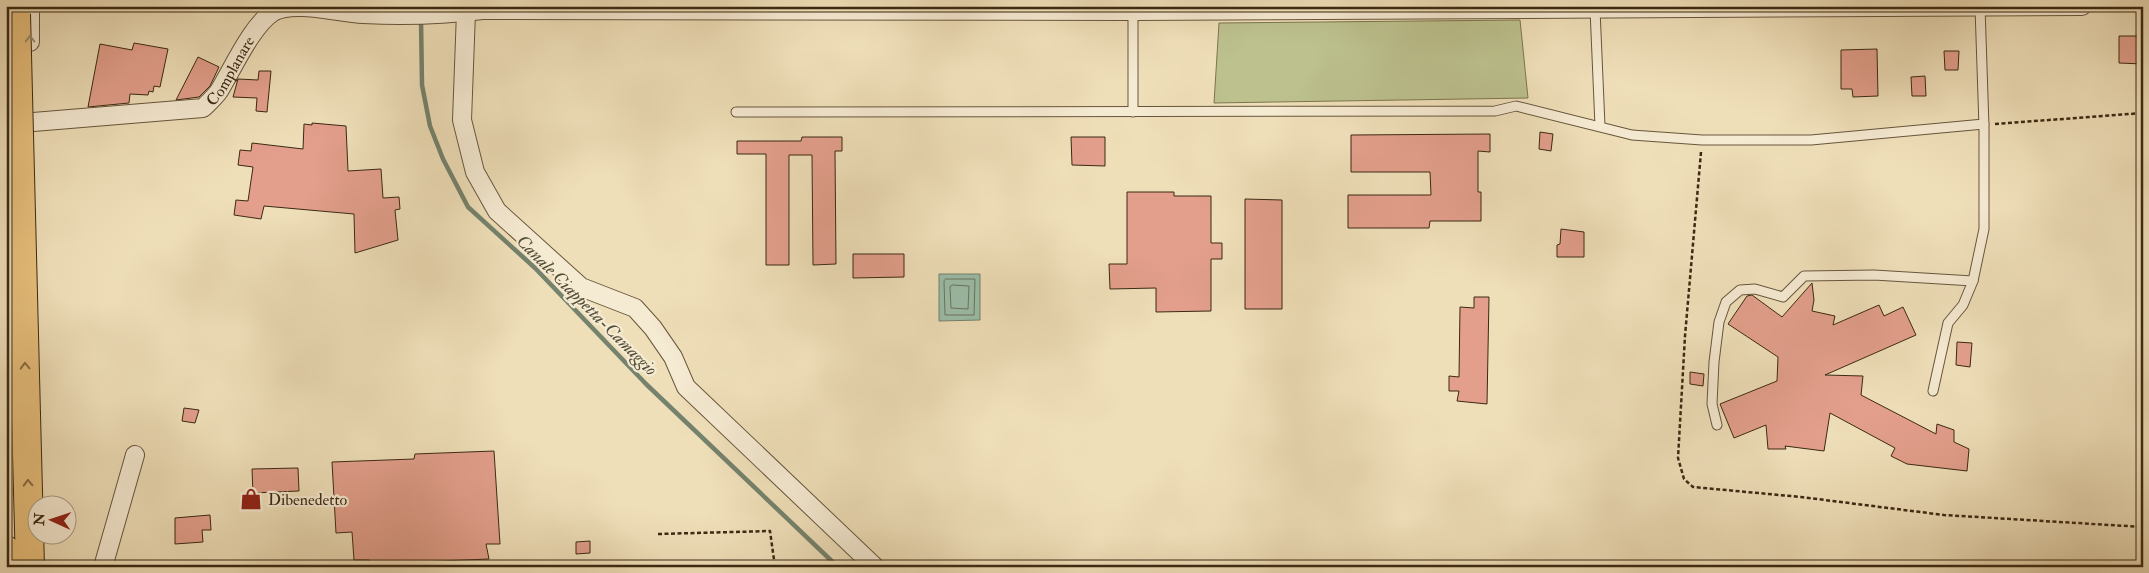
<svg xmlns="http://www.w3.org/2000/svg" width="2149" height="573" viewBox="0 0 2149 573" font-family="'IM FELL Double Pica',serif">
<rect width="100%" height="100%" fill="#efdfb9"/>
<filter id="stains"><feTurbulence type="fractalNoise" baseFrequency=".004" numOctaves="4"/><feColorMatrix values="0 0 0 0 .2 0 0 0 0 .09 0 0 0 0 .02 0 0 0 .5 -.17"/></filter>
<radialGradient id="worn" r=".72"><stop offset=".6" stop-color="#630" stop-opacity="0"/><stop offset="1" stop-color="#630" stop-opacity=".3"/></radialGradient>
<path fill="#bcc18e" stroke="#7c7550" d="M1520 20 1528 98 1214 103 1219 23Z"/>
<path fill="#9bbda9" stroke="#75826d" d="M939 274H980V320L939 321Z"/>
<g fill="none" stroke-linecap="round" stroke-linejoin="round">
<g stroke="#6b735e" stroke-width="1">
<path d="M946 279H975L974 315H945L944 281Z"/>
<path d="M953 285 969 286 968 309 951 308 950 287Z"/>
</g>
<path stroke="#75826d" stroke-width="4.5" d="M421 19 422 85 430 126 443 159 468 207 535 268 646 384 838 567"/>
</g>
<g fill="#e39f8c" stroke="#3b2913">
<path d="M2119 36H2143V64L2119 63Z"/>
<path d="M134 43 168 49 160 87 154 86 153 92 149 91 148 95 130 94 129 103 88 107 100 44 132 50Z"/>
<path d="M1877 49 1878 96 1853 97 1852 89H1841V50Z"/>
<path d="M1944 51H1959L1958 70H1945Z"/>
<path d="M198 57 219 67 210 86 199 97 176 100Z"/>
<path d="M259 71H271L267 112 256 111 257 98 233 97 238 79 258 80Z"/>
<path d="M1925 76 1926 96H1912L1911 77Z"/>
<path d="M312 123 346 126 348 171 381 169 383 198 399 197 400 209 395 210 398 240 355 253 354 214 264 206 261 219 234 215 236 200 248 201 253 167 238 165 240 150 251 151 252 143 303 149 304 124 312 125Z"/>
<path d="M1540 132 1553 134 1551 151 1539 149Z"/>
<path d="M1490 134V152L1478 151V192H1481V221H1430L1429 228H1348V195H1431L1430 172H1351V135Z"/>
<path d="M802 137H842V151H835L836 264 813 265 812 155H789V265H766V154H737V141H801Z"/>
<path d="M1071 137H1105V166L1072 165Z"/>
<path d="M1127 192H1174V196H1211V243H1222V259H1211V311L1156 312V288L1110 289 1109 264H1127Z"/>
<path d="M1245 199 1282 200V309H1245Z"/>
<path d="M1561 229 1584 232V257H1557V245L1560 244Z"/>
<path d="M853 254H904V277L853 278Z"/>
<path d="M1812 283 1814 300 1812 311 1835 316 1833 325 1879 305 1884 316 1903 307 1916 335 1825 375 1863 376 1861 395 1936 434 1937 424 1954 430V442L1969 449 1967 471 1907 464 1891 456 1895 448 1830 413 1824 451 1785 446 1786 449H1768L1766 425 1734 438 1720 404 1777 381 1778 357 1728 324 1747 296 1752 295 1782 317Z"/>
<path d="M1474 297H1489L1487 404 1457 401 1459 391H1449V376L1459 377 1460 307 1474 308Z"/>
<path d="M1957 342 1972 343 1970 367 1956 365Z"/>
<path d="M1690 372 1704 374 1703 386 1690 384Z"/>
<path d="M184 408 199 410 195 423 182 421Z"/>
<path d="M494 451 500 544H486L489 559 369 564V560H354L352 532 336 533 332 462 414 459 415 454Z"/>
<path d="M298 468 299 491 253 493 252 469Z"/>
<path d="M210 515 211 530H202L203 542 175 544V518Z"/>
<path d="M590 541V553L576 554V542Z"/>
</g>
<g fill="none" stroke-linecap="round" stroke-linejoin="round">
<g stroke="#68563c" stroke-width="11">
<g id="service">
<path d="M1595 9 1600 126"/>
<path d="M1133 11V112"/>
<path d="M736 112 1495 111 1516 106 1632 135 1702 140H1811L1984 124"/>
<path d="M1933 391 1948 323 1963 305 1973 281 1984 229V127L1980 7"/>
<path d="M1717 425 1712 404 1714 362 1719 322 1726 302 1740 290 1755 289 1783 297 1804 276 1874 275 1973 281"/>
</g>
</g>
<g stroke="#68563c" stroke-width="20">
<g id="minor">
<path d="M30 6V42"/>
<path d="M466 12 462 120 475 172 497 211 581 287 635 308 653 328 673 357 686 387 875 567"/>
<path id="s1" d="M9 124 203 108C208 103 215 97 219 91 232 70 252 25 273 12 294 0 338 13 363 14 402 16 443 15 482 10L1133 11 2082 6"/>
<path d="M103 567 135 455"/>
</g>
</g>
<g stroke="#3b2913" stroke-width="30">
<g id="trunk">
<path d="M26 415 30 567"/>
<path d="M6 550 7 567"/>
</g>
</g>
<g stroke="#3b2913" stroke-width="2.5" stroke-dasharray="4 2.5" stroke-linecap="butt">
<path d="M1995 124 2143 113"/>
<path d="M1701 152 1685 336 1678 458 1684 479 1693 487 1801 497 1944 515 2143 527"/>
<path d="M658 534 770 531 775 567"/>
</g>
<use href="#service" stroke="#f5ead2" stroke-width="9"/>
<use href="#minor" stroke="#f5ead2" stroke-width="18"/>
<use href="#trunk" stroke="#e8c07c" stroke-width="28"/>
<g stroke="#3b2913" stroke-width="30" stroke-linecap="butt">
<path id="trunk-bridge" d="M16 14 26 415"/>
</g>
<use href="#trunk-bridge" stroke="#e8c07c" stroke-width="28"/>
</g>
<defs><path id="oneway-chevron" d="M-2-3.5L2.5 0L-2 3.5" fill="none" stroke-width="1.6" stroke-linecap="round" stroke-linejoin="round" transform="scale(1.25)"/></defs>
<use stroke="#988a72" href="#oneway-chevron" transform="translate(30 39) rotate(-90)"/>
<g stroke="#896d42">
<use href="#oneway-chevron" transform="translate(25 366) rotate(-92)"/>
<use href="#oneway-chevron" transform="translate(28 483) rotate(-92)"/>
</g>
<defs>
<g id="shop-bare" transform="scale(1.725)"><path d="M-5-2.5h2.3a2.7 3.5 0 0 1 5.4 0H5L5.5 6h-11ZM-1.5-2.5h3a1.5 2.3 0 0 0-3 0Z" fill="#8f2418" stroke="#f5ead2" stroke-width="2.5" paint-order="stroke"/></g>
</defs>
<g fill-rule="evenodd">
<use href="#shop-bare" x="251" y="499"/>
</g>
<g text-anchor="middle" stroke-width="4.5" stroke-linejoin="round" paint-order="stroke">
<g font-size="16" fill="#3b2913" stroke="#f5ead2">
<text dy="6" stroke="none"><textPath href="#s1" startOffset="241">Complanare</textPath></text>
</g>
<g font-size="16" fill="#3b2913" stroke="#f5ead2" text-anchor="start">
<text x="268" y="505">Dibenedetto</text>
</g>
<g font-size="18" font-style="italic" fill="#534e38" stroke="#f5ead2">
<text transform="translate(587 305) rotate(45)" y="6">Canale Ciappetta-Camaggio</text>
</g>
</g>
<rect width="2149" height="573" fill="none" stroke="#efdfb9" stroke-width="25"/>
<rect x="8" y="8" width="2134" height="558" fill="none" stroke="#3b2913" stroke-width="2.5"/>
<rect x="12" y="12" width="2124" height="548" fill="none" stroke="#3b2913"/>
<g transform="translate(52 520) rotate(273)"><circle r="24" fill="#f5ead2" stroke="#ab9d86"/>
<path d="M0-4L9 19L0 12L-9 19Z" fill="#8f2418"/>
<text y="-8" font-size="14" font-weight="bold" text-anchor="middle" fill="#3b2913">N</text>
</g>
<rect width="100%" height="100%" filter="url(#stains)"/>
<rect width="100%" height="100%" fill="url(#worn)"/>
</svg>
